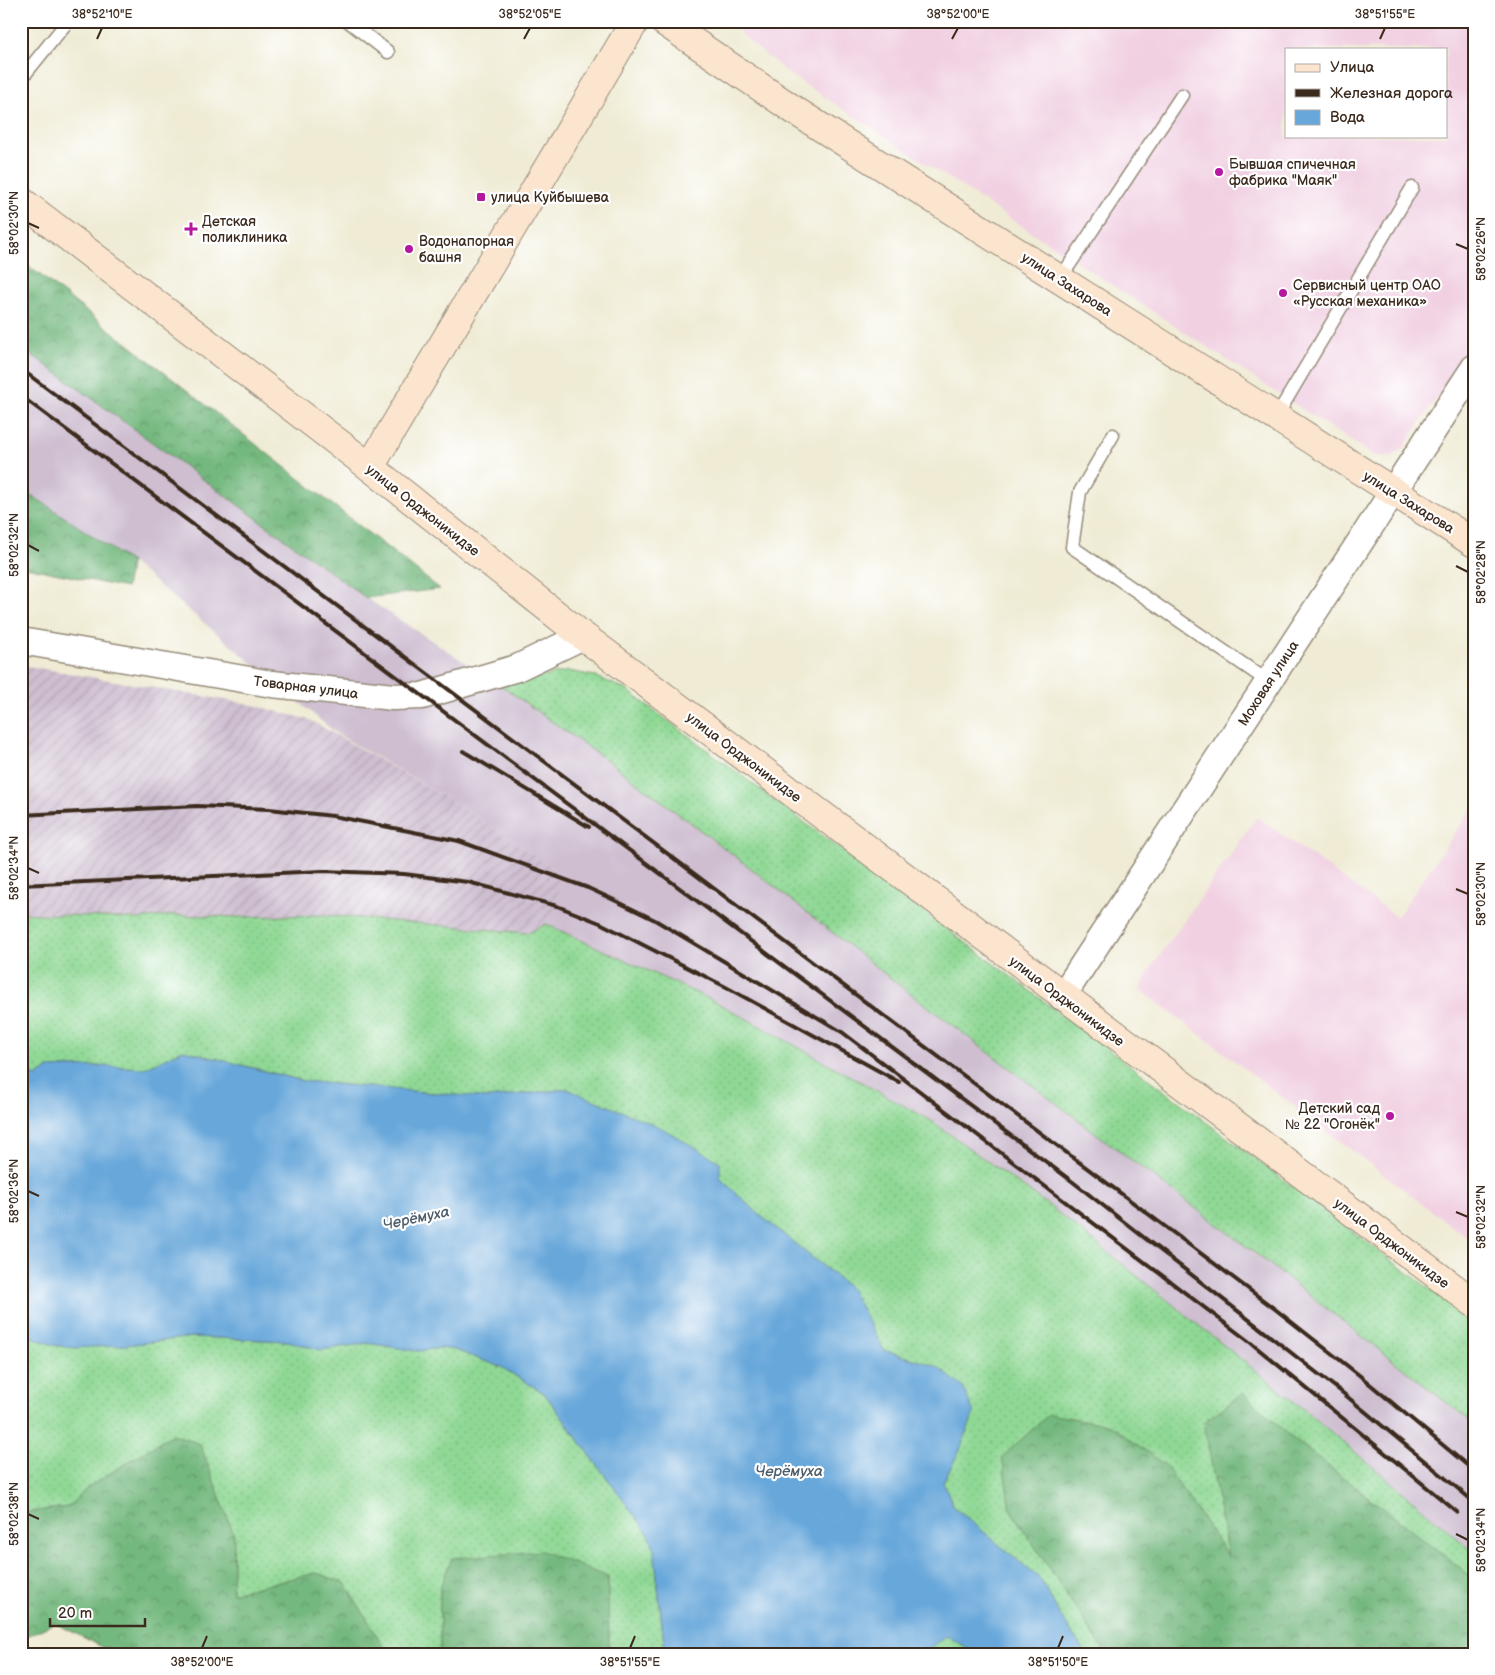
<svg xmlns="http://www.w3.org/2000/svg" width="1495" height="1675" viewBox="0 0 1495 1675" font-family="'Balsamiq Sans',sans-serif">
<defs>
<pattern id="industrial-furrows" width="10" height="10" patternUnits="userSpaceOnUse" patternTransform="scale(1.25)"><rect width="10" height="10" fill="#cebed0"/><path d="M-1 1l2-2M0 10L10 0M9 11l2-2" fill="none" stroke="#b2a3b2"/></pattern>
<pattern id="grass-dots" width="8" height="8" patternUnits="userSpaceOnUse" patternTransform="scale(1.25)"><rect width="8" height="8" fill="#8fd894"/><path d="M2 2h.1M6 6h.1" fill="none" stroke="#7cba7f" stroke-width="1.8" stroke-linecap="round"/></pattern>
<pattern id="forest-crowns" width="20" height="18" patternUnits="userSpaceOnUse" patternTransform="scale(1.25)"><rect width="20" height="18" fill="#73b87e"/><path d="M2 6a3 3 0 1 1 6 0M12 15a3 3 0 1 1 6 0" fill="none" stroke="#609667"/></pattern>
</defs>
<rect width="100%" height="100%" fill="#fff"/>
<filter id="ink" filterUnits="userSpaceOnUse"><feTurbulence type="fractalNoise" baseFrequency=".02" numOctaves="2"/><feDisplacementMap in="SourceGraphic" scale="10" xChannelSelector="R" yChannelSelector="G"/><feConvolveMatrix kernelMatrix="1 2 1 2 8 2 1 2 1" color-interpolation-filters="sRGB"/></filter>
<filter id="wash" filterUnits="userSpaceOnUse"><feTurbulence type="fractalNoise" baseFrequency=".0096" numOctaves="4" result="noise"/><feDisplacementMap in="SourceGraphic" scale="20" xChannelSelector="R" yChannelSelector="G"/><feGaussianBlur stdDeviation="1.12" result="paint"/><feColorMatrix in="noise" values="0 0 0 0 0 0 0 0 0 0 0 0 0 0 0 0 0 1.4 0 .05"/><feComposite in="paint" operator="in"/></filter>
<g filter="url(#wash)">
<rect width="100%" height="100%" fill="#efebd4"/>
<g fill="#f1d0e2" fill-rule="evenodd">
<path d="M731 21H1474V341L1403 449 1390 457 1374 456 789 74 744 37ZM1286 49H1446V136H1286Z"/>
<path d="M1474 805V1243L1140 989 1149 971 1257 817 1397 917Z"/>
</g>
<path fill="url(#industrial-furrows)" d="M21 665 249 704 310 720 455 803 552 867 560 884 557 906 546 924 528 933 325 915 241 917 172 915 140 919 21 913Z"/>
<path fill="#cebed0" d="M21 347 366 598 500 685 608 761 748 866 894 981 1276 1269 1474 1424V1552L1306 1411 1052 1208 930 1120 716 1002 546 924 557 906 560 884 552 867 455 803 337 734 131 562 21 488Z"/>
<g fill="url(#grass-dots)" stroke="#658159">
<path d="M569 671 595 676 627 690 1474 1322V1424L1276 1269 894 981 748 866 608 761 500 685Z"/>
<path d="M21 913 140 919 172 915 241 917 325 915 528 933 546 924 716 1002 930 1120 1052 1208 1306 1411 1474 1552V1579L1292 1438 1243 1393 1204 1422 1228 1557 1166 1466 1010 1509 1106 1654H1086L1061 1617 1040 1579 954 1507 943 1482 960 1450 935 1366 884 1350 850 1288 762 1217 719 1178 720 1162 567 1089 488 1098 303 1081 183 1050 145 1068 101 1066 49 1068 36 1077 21 1071Z"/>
<path d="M21 1333 53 1345H126L193 1337 288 1341 321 1350 368 1343 417 1351 441 1348 455 1350 501 1367 544 1393 650 1536 654 1548 665 1654H609L608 1577 440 1587V1654H388L345 1583 316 1573 232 1593 234 1535 200 1444 173 1434 87 1488 68 1507 29 1512 21 1518Z"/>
<path d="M946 1635 976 1654H923Z"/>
</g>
<g fill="url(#forest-crowns)" stroke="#57714e">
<path d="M21 260 440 589 366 598 21 347Z"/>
<path d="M21 488 131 562 126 588 21 566Z"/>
<path d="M1243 1393 1292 1438 1474 1579V1654H1106L1010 1509 1002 1457 1049 1414 1111 1425 1166 1466 1228 1556 1204 1422Z"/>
<path d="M173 1434 200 1444 234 1535 232 1593 316 1573 345 1583 388 1654H116L55 1623 21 1639V1518L29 1512 68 1507 87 1488Z"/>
<path d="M542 1551 608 1577 609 1654H440V1587L452 1558Z"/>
</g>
<path fill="#67a7da" stroke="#51687c" d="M183 1050 303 1081 488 1098 567 1089 660 1127 720 1162V1178L762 1217 850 1288 884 1350 936 1366 963 1387 974 1413 960 1450 943 1482 954 1507 1040 1579 1061 1617 1086 1654H976L946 1635 923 1654H665L654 1548 650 1536 544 1393 501 1367 455 1350 441 1348 417 1351 368 1343 321 1350 288 1341 193 1337 126 1345 75 1348 53 1345 21 1333V1071L36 1077 49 1068 101 1066 145 1068Z"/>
</g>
<g filter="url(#ink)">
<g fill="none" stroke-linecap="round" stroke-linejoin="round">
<g stroke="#958a79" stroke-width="15">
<g id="lane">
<path d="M348 21 388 52"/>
<path d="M21 79 68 21"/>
<path d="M1060 279 1182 95"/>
<path d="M1276 417 1412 188"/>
<path d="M1113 435 1080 492 1072 547 1269 682"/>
</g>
</g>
<g stroke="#958a79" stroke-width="29">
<g id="street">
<path d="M21 641 272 684 393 697 422 696 517 668 583 636"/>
<path d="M1062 997 1474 368"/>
</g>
</g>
<g stroke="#958a79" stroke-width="30">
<g id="secondary">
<path d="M663 21 797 112 1474 543"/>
<path d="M21 201 370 467 583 636 1474 1303"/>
<path d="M370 467 635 21"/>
</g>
</g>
<use href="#lane" stroke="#fff" stroke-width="12"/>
<use href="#street" stroke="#fff" stroke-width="26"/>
<use href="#secondary" stroke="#fbe5cf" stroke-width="28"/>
<g stroke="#3b2a1e" stroke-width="4">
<path d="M21 369 1275 1309 1359 1375 1474 1471"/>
<path d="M21 396 1073 1182 1344 1394 1474 1502"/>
<path d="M463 751 589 827"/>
<path d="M21 815 197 806 269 809 333 816 459 841 588 888 612 899 655 920 842 1032 1251 1343 1457 1512"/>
<path d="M21 885 323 871 404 874 468 882 557 906 600 923 724 986 899 1082"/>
</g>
</g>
</g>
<path fill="none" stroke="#3b2a1e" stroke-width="2" d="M97 39 102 28M524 39 530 28M952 39 958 28M1380 39 1385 28M28 223 39 228M1456 244 1468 249M28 545 39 551M1456 566 1468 572M28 868 39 873M1456 889 1468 894M28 1191 39 1196M1456 1212 1468 1217M28 1514 39 1519M1456 1534 1468 1540M202 1648 207 1636M630 1648 635 1636M1058 1648 1063 1636"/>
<g fill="#b5179e" stroke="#fff" stroke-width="2">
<circle cx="1219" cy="172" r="5"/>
<rect x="476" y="192" width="10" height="10" rx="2.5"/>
<path d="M188.5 221.5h5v5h5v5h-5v5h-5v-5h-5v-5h5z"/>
<circle cx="409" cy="249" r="5"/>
<circle cx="1283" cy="293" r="5"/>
<circle cx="1390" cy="1116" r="5"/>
</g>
<g text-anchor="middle" stroke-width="4.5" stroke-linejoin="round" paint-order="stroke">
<g font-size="14" fill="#3b2a1e" stroke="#fff" text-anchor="start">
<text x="1229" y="169">Бывшая спичечная<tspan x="1229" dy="16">фабрика "Маяк"</tspan></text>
<text x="491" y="202">улица Куйбышева</text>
<text x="202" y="226">Детская<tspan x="202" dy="16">поликлиника</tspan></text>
<text x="419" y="246">Водонапорная<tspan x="419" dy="16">башня</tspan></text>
<text x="1293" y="290">Сервисный центр ОАО<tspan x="1293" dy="16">«Русская механика»</tspan></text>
<text x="1380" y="1113" text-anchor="end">Детский сад<tspan x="1380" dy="16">№ 22 "Огонёк"</tspan></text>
</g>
<g font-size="14" fill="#3b2a1e" stroke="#fff">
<text transform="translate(1067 284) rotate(33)" y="5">улица Захарова</text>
<text transform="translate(1409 502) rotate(32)" y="5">улица Захарова</text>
<text transform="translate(423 510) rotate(38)" y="5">улица Орджоникидзе</text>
<text transform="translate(1268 683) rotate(-57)" y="5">Моховая улица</text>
<text transform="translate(306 687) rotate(7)" y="5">Товарная улица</text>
<text transform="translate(744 757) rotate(37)" y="5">улица Орджоникидзе</text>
<text transform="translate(1067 1001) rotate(37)" y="5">улица Орджоникидзе</text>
<text transform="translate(1392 1243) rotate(37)" y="5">улица Орджоникидзе</text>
</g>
<g font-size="15" font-style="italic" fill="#4d5c69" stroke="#fff">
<text transform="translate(416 1218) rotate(-12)" y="5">Черёмуха</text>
<text x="789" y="1476">Черёмуха</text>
</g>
</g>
<rect width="1495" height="1675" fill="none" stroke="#fff" stroke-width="55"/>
<rect x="1285" y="48" width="162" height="90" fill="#ffffff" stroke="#b1aaa5"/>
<rect x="1295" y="64" width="25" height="8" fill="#fbe5cf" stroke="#b1aaa5"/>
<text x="1330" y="72" font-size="15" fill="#3b2a1e">Улица</text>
<rect x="1295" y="89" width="25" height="8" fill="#3b2a1e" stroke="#b1aaa5"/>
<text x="1330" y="98" font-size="15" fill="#3b2a1e">Железная дорога</text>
<rect x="1295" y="110" width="25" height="15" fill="#67a7da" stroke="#b1aaa5"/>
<text x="1330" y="122" font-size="15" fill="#3b2a1e">Вода</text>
<path d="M50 1618v8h95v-8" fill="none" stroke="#3b2a1e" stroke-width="2.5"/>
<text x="58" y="1618" font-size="15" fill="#3b2a1e" stroke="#ffffff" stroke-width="4" paint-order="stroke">20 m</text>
<rect x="28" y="28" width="1440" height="1620" fill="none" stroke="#3b2a1e" stroke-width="2"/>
<g font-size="12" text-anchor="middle" fill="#3b2a1e">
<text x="102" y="18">38°52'10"E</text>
<text x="530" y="18">38°52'05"E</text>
<text x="958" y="18">38°52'00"E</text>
<text x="1385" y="18">38°51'55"E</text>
<text transform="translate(14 223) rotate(-90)" y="4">58°02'30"N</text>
<text transform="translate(1481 249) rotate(-90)" y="4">58°02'26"N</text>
<text transform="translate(14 545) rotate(-90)" y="4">58°02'32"N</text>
<text transform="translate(1481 572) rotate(-90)" y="4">58°02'28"N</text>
<text transform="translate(14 868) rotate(-90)" y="4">58°02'34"N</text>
<text transform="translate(1481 894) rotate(-90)" y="4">58°02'30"N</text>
<text transform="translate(14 1191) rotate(-90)" y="4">58°02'36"N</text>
<text transform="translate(1481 1217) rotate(-90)" y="4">58°02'32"N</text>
<text transform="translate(14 1514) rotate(-90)" y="4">58°02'38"N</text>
<text transform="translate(1481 1540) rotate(-90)" y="4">58°02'34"N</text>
<text x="202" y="1666">38°52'00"E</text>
<text x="630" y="1666">38°51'55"E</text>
<text x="1058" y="1666">38°51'50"E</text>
</g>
</svg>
